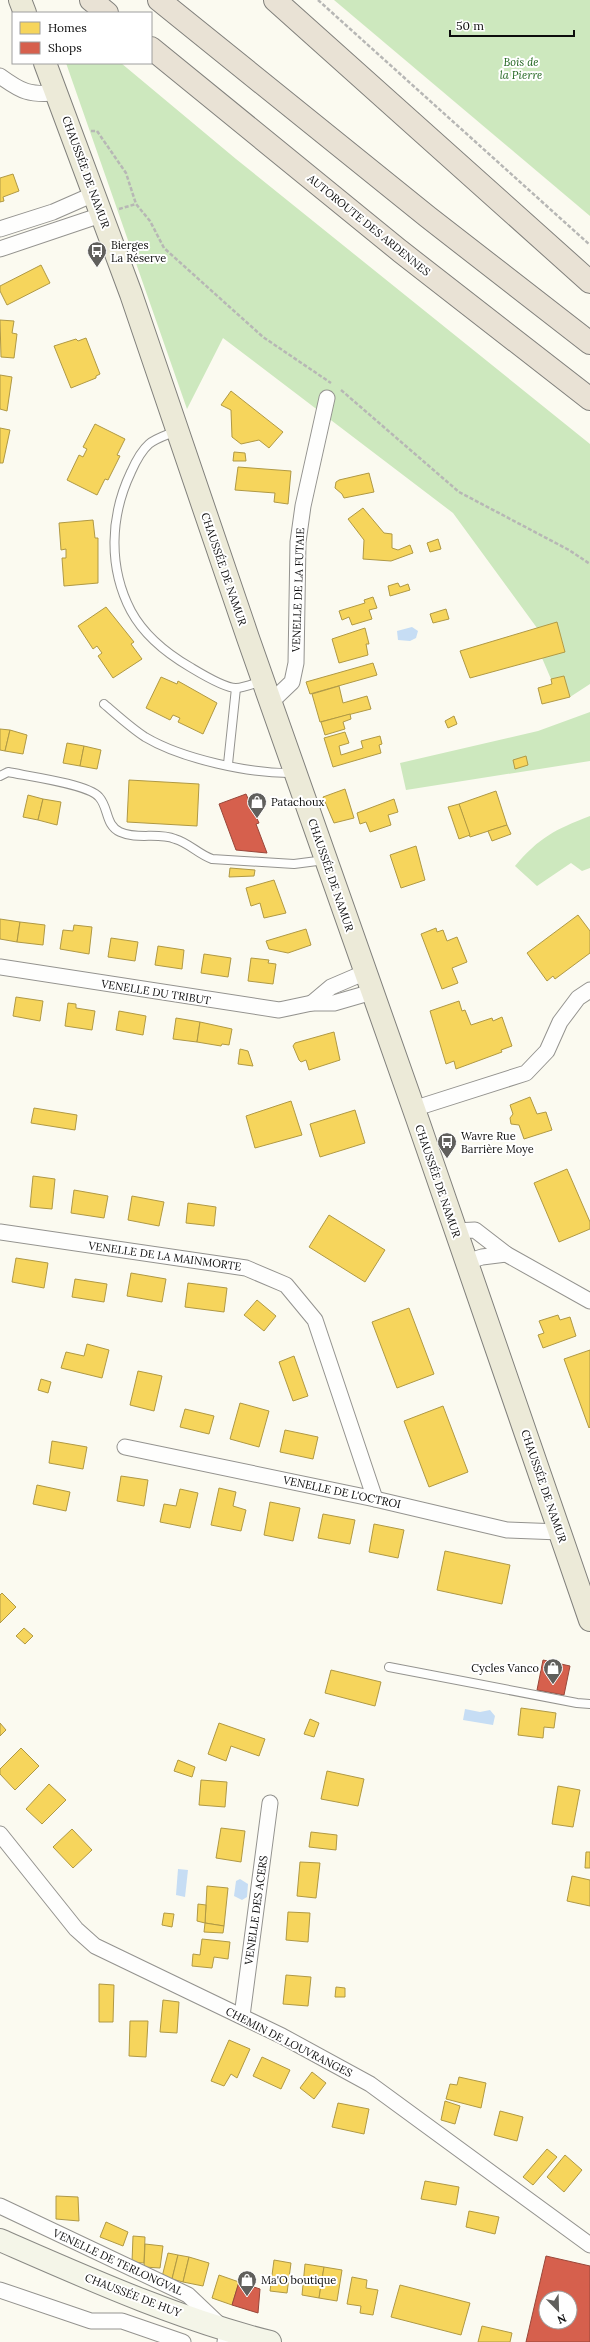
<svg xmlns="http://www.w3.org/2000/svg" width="590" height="2342" viewBox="0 0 590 2342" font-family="Lora,serif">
<rect width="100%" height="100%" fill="#fbfaf0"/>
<g fill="#cde8be">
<path d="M334 0H590V216Z"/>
<path d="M66 63H121L236 159 590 444V684L570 697 564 676 551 679 542 658 565 651 557 623 537 628 453 513 223 338 187 409Z"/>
<path d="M590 712V761L406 790 400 763 538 731Z"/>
<path d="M590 816V868L582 871 571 863 537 886 515 866C540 837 554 830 590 816Z"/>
</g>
<g fill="#c6ddf4">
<path d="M412 627 418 631 416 638 410 641 398 640 397 631Z"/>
<path d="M465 1709 480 1712 490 1710 495 1716 493 1725 463 1720Z"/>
<path d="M178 1869 188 1870 185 1897 176 1895Z"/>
<path d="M240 1879 248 1884 247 1897 242 1900 234 1896 236 1881Z"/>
</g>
<g fill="#f6d55c" stroke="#b09944">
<path d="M13 174 19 191 3 197 4 201 0 202V178Z"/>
<path d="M41 265 50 283 7 305 0 291V286Z"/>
<path d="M0 320 14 321 12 333 17 334 14 358 1 357Z"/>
<path d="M86 338 100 374 96 376V378L71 388 54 346 76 339 78 341Z"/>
<path d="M0 375 12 377 7 411 0 409Z"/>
<path d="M231 391 283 432 269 448 259 440 241 444 232 437 231 410 221 405Z"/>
<path d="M95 424 125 439 117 455 120 456 108 480 105 479 97 495 67 480 79 455 83 457 87 449 83 447Z"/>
<path d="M0 428 10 430 3 463H0Z"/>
<path d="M234 452 245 453 246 461H233Z"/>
<path d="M238 467 291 471 288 504 274 502 275 493 235 490Z"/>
<path d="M369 473 374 492 344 498 342 494 335 488 336 482 339 480Z"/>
<path d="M363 508 384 533 392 534V548L398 550 410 545 413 553 391 561 363 559 364 540 348 519Z"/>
<path d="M93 520 95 538H98V583L64 586 62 558H66V549L61 550 59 523Z"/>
<path d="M438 539 441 549 430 552 427 543Z"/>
<path d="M398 583 400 587 408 584 410 590 390 596 388 586Z"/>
<path d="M373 597 377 608 369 610 372 619 352 625 349 617 342 620 339 611 365 603 364 600Z"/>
<path d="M106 607 134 642 131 644 142 659 113 678 98 656 102 653 97 646 93 649 78 626Z"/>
<path d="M446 609 449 619 433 623 430 614Z"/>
<path d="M557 622 565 652 470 678 460 651Z"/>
<path d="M365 628 369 644H366L368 655 339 663 332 639Z"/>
<path d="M373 663 377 675 310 694 306 682Z"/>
<path d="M564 676 570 697 542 704 538 688 552 684 551 679Z"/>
<path d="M161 677 177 684 178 681 217 703 203 734 178 722 180 718 173 715 170 720 146 708Z"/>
<path d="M339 686 343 703 367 696 371 709 320 722 312 694Z"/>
<path d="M350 714 351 719 343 722 345 729 325 735 321 722Z"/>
<path d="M454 716 457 724 448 728 445 721Z"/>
<path d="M0 729 10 730 5 751 0 750Z"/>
<path d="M10 730 27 735 23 754 5 751Z"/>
<path d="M345 732 349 743 339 746 341 755 363 748 361 741 380 736 382 744 379 745 381 753 333 767 324 738Z"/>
<path d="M67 743 84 746 80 766 63 763Z"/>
<path d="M84 746 101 750 97 769 80 766Z"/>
<path d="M526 756 528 765 515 769 513 760Z"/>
<path d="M129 780 199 784 197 826 127 822Z"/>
<path d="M345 789 354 818 334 823 323 797Z"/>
<path d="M496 791 507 825 470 837 459 804Z"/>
<path d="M28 795 43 799 38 820 23 817Z"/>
<path d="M43 799 61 802 57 825 38 820Z"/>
<path d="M394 799 398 812 388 815 391 825 370 832 366 822 360 824 357 813Z"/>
<path d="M459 804 470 835 459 839 448 807Z"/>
<path d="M507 825 511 834 492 841 488 831Z"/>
<path d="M416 846 425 880 401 888 390 855Z"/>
<path d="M230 868 255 870 254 876 229 877Z"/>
<path d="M274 880 286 913 264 918 260 903 251 906 246 888Z"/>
<path d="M578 915 590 931V953L555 979 553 976 547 981 527 953Z"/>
<path d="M0 919 20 922 17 942 0 939Z"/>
<path d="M20 922 45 925 43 945 17 942Z"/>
<path d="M74 925 92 927 89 954 60 949 63 930 73 931Z"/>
<path d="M436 928 437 932 443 930 447 941 457 937 467 962 452 968 458 983 442 989 421 934Z"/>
<path d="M306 929 311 945 288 953 269 949 266 941Z"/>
<path d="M111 938 138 942 135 961 108 957Z"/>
<path d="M158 946 184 950 182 969 155 965Z"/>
<path d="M204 954 231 958 228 977 201 973Z"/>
<path d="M251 958 269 960 268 963 276 964 273 984 248 981Z"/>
<path d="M16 997 43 1001 40 1021 13 1016Z"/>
<path d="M459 1001 462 1011 465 1010 471 1025 492 1018 493 1021 502 1017 512 1046 501 1050 502 1052 456 1069 454 1061 446 1064 430 1011Z"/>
<path d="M68 1003 76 1004V1008L95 1011 92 1030 65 1026Z"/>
<path d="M119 1011 146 1016 143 1035 116 1030Z"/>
<path d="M176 1018 200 1022 197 1042 173 1039Z"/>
<path d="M200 1022 232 1029 229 1045 222 1044 221 1046 197 1042Z"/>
<path d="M334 1032 340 1060 309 1070 306 1060 301 1062 299 1060 293 1046 295 1043Z"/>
<path d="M240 1049 248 1051 253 1066 238 1064Z"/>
<path d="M530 1097 537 1114 546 1112 552 1130 524 1139 519 1125 511 1124 510 1118 513 1114 510 1105Z"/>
<path d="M291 1101 302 1135 255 1148 246 1116Z"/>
<path d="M34 1108 77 1115 75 1130 31 1123Z"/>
<path d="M355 1110 365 1143 320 1157 310 1124Z"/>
<path d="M567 1169 590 1222V1229L559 1242 534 1183Z"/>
<path d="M33 1176 55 1179 52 1209 30 1207Z"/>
<path d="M74 1190 108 1196 104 1218 71 1213Z"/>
<path d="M132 1196 164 1202 159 1226 128 1220Z"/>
<path d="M188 1203 216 1207 214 1226 186 1223Z"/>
<path d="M329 1215 385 1250 365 1282 309 1247Z"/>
<path d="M16 1258 48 1263 44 1288 12 1282Z"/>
<path d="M131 1273 166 1279 162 1302 127 1296Z"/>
<path d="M75 1279 107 1284 104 1302 72 1297Z"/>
<path d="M188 1283 227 1288 224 1312 185 1307Z"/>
<path d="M257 1300 276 1316 264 1331 244 1315Z"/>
<path d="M409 1308 434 1374 397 1388 372 1322Z"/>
<path d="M558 1315 560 1320 570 1317 576 1336 543 1348 538 1335 544 1333 539 1321Z"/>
<path d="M87 1344 109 1350 102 1378 61 1368 66 1352 84 1356Z"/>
<path d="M590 1350V1427L589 1428 564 1359Z"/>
<path d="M294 1356 308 1396 293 1401 279 1362Z"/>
<path d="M138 1371 162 1376 154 1411 130 1405Z"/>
<path d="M41 1379 51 1382 48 1393 38 1390Z"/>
<path d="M240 1403 269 1411 259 1447 230 1439Z"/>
<path d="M443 1406 468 1472 429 1487 404 1421Z"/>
<path d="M185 1409 214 1416 209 1434 180 1427Z"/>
<path d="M285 1430 318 1437 313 1459 280 1452Z"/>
<path d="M52 1441 87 1447 83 1469 49 1463Z"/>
<path d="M121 1476 148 1480 144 1506 117 1501Z"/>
<path d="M37 1485 70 1492 66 1511 33 1504Z"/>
<path d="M219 1488 236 1492 233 1506 246 1510 241 1531 211 1525Z"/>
<path d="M180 1489 198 1493 190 1528 160 1522 164 1504 176 1506Z"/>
<path d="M270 1502 300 1508 293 1541 264 1535Z"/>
<path d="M323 1514 355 1520 350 1544 318 1538Z"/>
<path d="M374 1524 404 1530 398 1558 369 1552Z"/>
<path d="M445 1551 510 1565 502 1604 437 1590Z"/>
<path d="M2 1593 16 1607 0 1623V1595Z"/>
<path d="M24 1628 33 1636 25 1644 16 1636Z"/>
<path d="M331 1670 381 1682 375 1706 325 1693Z"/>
<path d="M521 1708 556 1713 554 1728 544 1727 543 1738 518 1735Z"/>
<path d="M310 1719 319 1723 314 1737 304 1734Z"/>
<path d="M0 1723 6 1730 0 1736Z"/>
<path d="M219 1723 265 1739 259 1756 231 1746 226 1761 208 1754Z"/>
<path d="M21 1748 39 1766 15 1790 0 1774V1769Z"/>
<path d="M178 1760 195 1767 192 1777 174 1771Z"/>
<path d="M327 1771 364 1779 358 1806 321 1799Z"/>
<path d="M201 1780 227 1782 225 1807 199 1805Z"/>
<path d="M49 1784 66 1800 42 1824 26 1809Z"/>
<path d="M558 1786 580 1790 573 1827 552 1824Z"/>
<path d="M221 1828 245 1831 241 1862 216 1858Z"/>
<path d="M72 1829 92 1850 73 1868 53 1847Z"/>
<path d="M311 1832 337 1835 336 1850 309 1847Z"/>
<path d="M586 1852H590V1868H585Z"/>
<path d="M300 1862 320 1863 316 1898 297 1896Z"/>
<path d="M572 1876 590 1880V1906L567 1901Z"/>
<path d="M207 1886 228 1888 224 1926 205 1923Z"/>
<path d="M198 1904 206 1905 205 1923 197 1921Z"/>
<path d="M288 1912 310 1913 308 1942 286 1940Z"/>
<path d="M164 1913 174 1914 172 1927 162 1925Z"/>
<path d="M205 1923 224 1926 223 1933 204 1932Z"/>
<path d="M202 1939 230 1942 228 1959 214 1957 212 1968 192 1966 193 1954 200 1955Z"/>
<path d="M286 1975 311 1977 308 2006 283 2004Z"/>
<path d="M99 1984 114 1985 113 2022H99Z"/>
<path d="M336 1987 345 1988V1997H335Z"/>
<path d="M163 2000 179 2002 177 2033 160 2032Z"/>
<path d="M130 2021H148L146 2057 129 2056Z"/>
<path d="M229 2040 250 2049 237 2078 231 2074 224 2086 211 2081Z"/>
<path d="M262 2057 290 2070 281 2089 253 2076Z"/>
<path d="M312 2072 326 2083 314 2099 300 2088Z"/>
<path d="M459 2077 486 2083 481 2108 446 2099 450 2084 457 2085Z"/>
<path d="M445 2101 460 2106 455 2124 441 2120Z"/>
<path d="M338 2103 369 2109 364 2134 332 2127Z"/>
<path d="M500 2111 523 2117 517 2141 494 2135Z"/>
<path d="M547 2149 557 2157 533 2185 523 2177Z"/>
<path d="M565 2155 582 2170 564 2192 547 2177Z"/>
<path d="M425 2181 459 2187 456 2205 421 2199Z"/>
<path d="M56 2196 78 2197 79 2221 56 2219Z"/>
<path d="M469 2211 499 2217 495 2234 466 2227Z"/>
<path d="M106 2222 128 2232 123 2246 100 2237Z"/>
<path d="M133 2236 145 2237 144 2263 132 2262Z"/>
<path d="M145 2244 163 2246 160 2268 144 2267Z"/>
<path d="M168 2253 178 2255 172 2279 162 2277Z"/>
<path d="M178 2255 189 2257 183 2282 172 2279Z"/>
<path d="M189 2257 209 2263 203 2286 183 2282Z"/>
<path d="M274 2260 291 2263 287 2293 270 2291Z"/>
<path d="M305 2264 324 2267 319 2298 302 2295Z"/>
<path d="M324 2267 342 2270 337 2301 319 2298Z"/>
<path d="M219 2275 239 2282 232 2305 212 2298Z"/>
<path d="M352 2277 367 2280 366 2288 378 2290 373 2315 360 2313 361 2306 347 2304Z"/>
<path d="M400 2285 470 2303 461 2335 391 2317Z"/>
<path d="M482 2326 512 2333 510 2342H478Z"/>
</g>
<g fill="#d6604d" stroke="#99473a" fill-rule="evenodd">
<path d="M246 794 259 823 256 824 267 853 236 850 219 804Z"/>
<path d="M543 1660 570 1666 564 1695 537 1690Z"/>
<path d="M546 2256 590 2266V2342H526ZM546 2298H570V2322H546Z"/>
<path d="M239 2282 260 2289 258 2313 232 2305Z"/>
</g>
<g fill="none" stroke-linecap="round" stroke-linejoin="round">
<g stroke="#94938f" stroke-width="10">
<g id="lane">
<path d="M176 431C167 435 156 438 149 444 141 451 135 463 131 472 110 516 108 567 131 611 144 635 166 653 190 667 200 673 224 688 236 688 244 688 255 683 262 681"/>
<path d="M104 704C117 715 131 728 145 737 182 759 251 774 293 773"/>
<path d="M228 764 236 688"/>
<path d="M0 776 8 772C27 776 88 784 99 797 109 808 105 825 120 832 137 840 158 832 175 839 189 843 198 854 212 859L294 864 325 860"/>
<path d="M389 1667 577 1703 590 1704"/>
</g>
</g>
<g stroke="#94938f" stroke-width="17">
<g id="street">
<path d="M0 76C22 92 29 95 56 93"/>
<path d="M0 229 53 212 94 194"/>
<path d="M0 249 101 215"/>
<path d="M270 703 292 682 296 663 298 542 303 506 327 398"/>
<path d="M0 967 279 1010 312 1003H334L372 992"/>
<path d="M312 1003 331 987 366 972"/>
<path d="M413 1109 526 1073 547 1051 560 1022 578 998 590 990"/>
<path d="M455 1231 475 1230 506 1254 590 1301"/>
<path d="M0 1232 246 1268 286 1285 315 1320 375 1499"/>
<path d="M466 1262 482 1257 506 1254"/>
<path d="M125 1447 375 1499 507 1530 560 1532"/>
<path d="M0 1834 76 1929 95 1946 282 2036 370 2084 590 2245"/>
<path d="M242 2016 270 1803"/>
<path d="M0 2206 188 2295 227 2332 225 2342"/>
<path d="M0 2290 91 2321H122L183 2342"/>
</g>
</g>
<g stroke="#8a8a85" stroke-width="24">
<path id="secondary" d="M0 2240C87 2278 178 2319 270 2342"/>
</g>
<g stroke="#81807c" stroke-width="24">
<g id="primary">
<path d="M20 0 25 13"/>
<path d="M45 63 131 294 248 638 417 1118 590 1620"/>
</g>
</g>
<g stroke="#81807c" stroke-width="24">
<g id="highway">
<path d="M91 0 107 13"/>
<path d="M159 0 428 217 590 343"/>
<path d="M275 0 590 282"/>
<path d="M151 48 400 251 590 399"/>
</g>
</g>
<g stroke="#b7b7b5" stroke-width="2.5" stroke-dasharray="4 2" stroke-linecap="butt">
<path d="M318 0 590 245"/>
<path d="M91 131H97L126 173 136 204 150 221 164 248 263 337 331 383"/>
<path d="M119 209 136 204"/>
<path d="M341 390 459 492 569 550 590 564"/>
</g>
<use href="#lane" stroke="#fefefd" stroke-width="8"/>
<use href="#street" stroke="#fefefd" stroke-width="15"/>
<use href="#secondary" stroke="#f4f5e8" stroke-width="22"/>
<use href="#primary" stroke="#ecead8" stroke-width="22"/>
<use href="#highway" stroke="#e9e2d5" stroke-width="22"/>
</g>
<defs>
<g id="bus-pin" transform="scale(1)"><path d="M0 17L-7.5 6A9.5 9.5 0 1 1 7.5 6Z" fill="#605f5c" stroke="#fff"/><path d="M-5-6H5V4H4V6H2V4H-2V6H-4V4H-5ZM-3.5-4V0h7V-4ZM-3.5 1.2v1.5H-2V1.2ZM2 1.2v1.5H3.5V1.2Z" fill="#fff"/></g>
<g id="shop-pin" transform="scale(1)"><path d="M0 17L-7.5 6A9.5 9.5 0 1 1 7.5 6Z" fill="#605f5c" stroke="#fff"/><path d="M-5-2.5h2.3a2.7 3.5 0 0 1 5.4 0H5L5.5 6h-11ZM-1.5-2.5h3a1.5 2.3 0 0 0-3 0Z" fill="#fff"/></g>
</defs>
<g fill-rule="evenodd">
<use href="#bus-pin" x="97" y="251"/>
<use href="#shop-pin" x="257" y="802"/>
<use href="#bus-pin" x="447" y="1142"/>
<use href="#shop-pin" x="553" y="1668"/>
<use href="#shop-pin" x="247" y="2280"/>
</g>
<g text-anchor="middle" stroke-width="4" stroke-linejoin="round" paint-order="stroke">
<g font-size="11" font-style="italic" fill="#1f641d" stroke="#fff">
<text x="521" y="66">Bois de<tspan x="521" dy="13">la Pierre</tspan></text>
</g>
<g font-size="11" fill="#0c0c0c" stroke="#fff">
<text transform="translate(86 172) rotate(70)" y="4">CHAUSSÉE DE NAMUR</text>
<text transform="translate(369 225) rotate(39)" y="4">AUTOROUTE DES ARDENNES</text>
<text transform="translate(224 569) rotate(71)" y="4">CHAUSSÉE DE NAMUR</text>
<text transform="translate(298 590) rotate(-88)" y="4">VENELLE DE LA FUTAIE</text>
<text transform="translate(331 875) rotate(71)" y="4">CHAUSSÉE DE NAMUR</text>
<text transform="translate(156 992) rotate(9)" y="4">VENELLE DU TRIBUT</text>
<text transform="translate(438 1181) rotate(71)" y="4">CHAUSSÉE DE NAMUR</text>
<text transform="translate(165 1256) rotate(8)" y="4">VENELLE DE LA MAINMORTE</text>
<text transform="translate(544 1486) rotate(71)" y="4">CHAUSSÉE DE NAMUR</text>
<text transform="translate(342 1492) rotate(12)" y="4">VENELLE DE L'OCTROI</text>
<text transform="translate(256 1910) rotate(-82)" y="4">VENELLE DES ACERS</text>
<text transform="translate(289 2042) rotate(27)" y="4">CHEMIN DE LOUVRANGES</text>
<text transform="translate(118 2262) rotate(25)" y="4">VENELLE DE TERLONGVAL</text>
<text transform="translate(133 2295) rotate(21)" y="4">CHAUSSÉE DE HUY</text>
</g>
<g font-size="11" fill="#0c0c0c" stroke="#fff" text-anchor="start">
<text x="111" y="249">Bierges<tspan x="111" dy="13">La Réserve</tspan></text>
<text x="271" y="806">Patachoux</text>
<text x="461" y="1140">Wavre Rue<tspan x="461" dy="13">Barrière Moye</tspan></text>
<text x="539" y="1672" text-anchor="end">Cycles Vanco</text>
<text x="261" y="2284">Ma'O boutique</text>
</g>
</g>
<rect x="12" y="12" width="140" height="52" fill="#ffffff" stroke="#9e9e9e"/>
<rect x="20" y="22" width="20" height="12" fill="#f6d55c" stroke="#9e9e9e"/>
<text x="48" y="32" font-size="12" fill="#0c0c0c">Homes</text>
<rect x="20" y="42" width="20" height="12" fill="#d6604d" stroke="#9e9e9e"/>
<text x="48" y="52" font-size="12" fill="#0c0c0c">Shops</text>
<g transform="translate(558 2310) rotate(157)"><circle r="19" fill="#ffffff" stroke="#9e9e9e"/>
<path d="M0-3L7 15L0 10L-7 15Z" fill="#605f5c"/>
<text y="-6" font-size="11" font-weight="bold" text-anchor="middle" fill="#0c0c0c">N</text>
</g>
<path d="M450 30v6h124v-6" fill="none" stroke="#0c0c0c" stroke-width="2"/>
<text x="456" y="30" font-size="12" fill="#0c0c0c" stroke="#ffffff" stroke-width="3" paint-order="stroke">50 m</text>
</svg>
